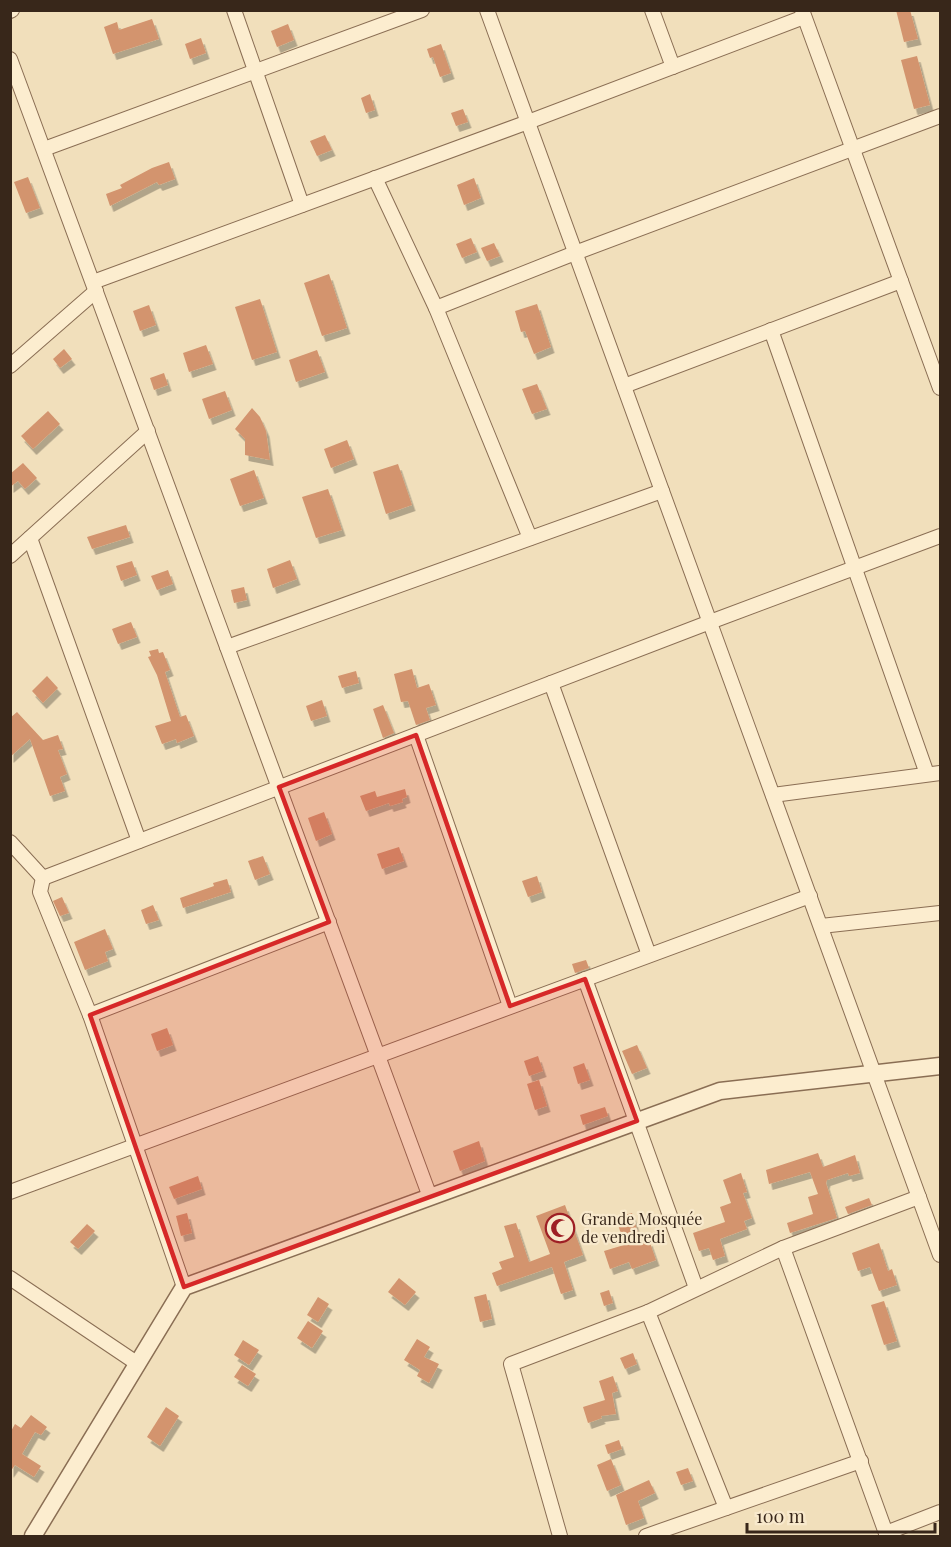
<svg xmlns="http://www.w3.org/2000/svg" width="951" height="1547" viewBox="0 0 951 1547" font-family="'Playfair Display',serif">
<defs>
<filter id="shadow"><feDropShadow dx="3.5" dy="6" stdDeviation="0" flood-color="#0004"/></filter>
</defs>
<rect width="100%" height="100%" fill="#f1dfbb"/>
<g fill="#d3946e" filter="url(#shadow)">
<path d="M896 10H910L918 39 904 42Z"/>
<path d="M152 19 159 39 113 54 104 27 117 22 119 30Z"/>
<path d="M288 24 294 40 277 47 271 31Z"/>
<path d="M201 38 206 53 190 59 185 44Z"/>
<path d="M441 44 451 73 440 77 433 57 430 58 427 49Z"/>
<path d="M917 56 930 105 914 109 901 60Z"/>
<path d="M370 94 375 110 366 113 361 98Z"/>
<path d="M463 109 468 122 456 126 451 113Z"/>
<path d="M325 135 332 150 317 156 310 141Z"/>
<path d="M169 162 175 179 159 185 157 182 110 206 106 194 122 188 120 185 152 168Z"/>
<path d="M28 177 40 208 26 213 14 182Z"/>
<path d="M474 178 481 198 464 205 457 185Z"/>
<path d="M471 238 477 252 462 258 456 244Z"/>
<path d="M494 243 500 256 487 261 481 248Z"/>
<path d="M329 274 347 328 322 336 304 283Z"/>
<path d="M260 299 277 352 252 360 235 307Z"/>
<path d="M537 304 551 347 534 354 525 331 521 332 515 311Z"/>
<path d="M149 305 156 325 140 331 133 311Z"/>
<path d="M206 345 213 364 189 372 183 353Z"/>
<path d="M64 349 72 359 60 368 53 359Z"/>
<path d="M317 350 325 372 296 382 289 360Z"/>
<path d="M164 373 168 385 154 390 150 378Z"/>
<path d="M537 384 547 409 532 414 522 389Z"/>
<path d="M225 391 232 410 209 419 202 399Z"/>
<path d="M252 408 260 417 266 431 270 460 245 455V439L235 429Z"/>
<path d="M48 411 60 424 33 449 21 436Z"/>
<path d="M347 440 354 459 331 468 324 449Z"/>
<path d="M23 463 37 478 25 489 18 481 10 487V474Z"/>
<path d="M398 464 412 505 386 514 373 472Z"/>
<path d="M254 470 264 498 240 506 230 479Z"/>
<path d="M328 489 342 530 316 538 302 497Z"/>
<path d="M126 525 130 537 92 549 87 537Z"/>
<path d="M290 560 297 579 273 588 267 569Z"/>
<path d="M132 561 137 575 121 581 116 566Z"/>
<path d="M168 570 173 584 157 590 151 576Z"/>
<path d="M244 587 247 600 234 603 231 590Z"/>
<path d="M131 622 137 637 118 644 112 629Z"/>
<path d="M158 649 159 653 163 652 170 670 165 672 180 717 186 715 194 736 177 743 176 739 162 744 155 726 171 721 157 675 148 657 151 656 149 651Z"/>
<path d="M412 669 417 688 429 684 436 705 426 708 430 720 416 725 408 701 401 702 394 674Z"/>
<path d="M356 671 359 683 342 688 338 676Z"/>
<path d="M47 676 58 688 43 703 32 691Z"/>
<path d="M322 700 327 716 311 721 306 706Z"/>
<path d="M383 705 394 733 383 738 373 709Z"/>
<path d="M17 712 43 740 58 735 63 749 58 750 67 774 60 777 65 791 50 796 30 739 10 757V718Z"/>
<path d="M405 789 407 797 402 799 403 802 390 806 389 803 366 811 360 796 375 791 377 797Z"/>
<path d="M324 812 332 834 316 841 308 818Z"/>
<path d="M399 847 404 861 382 869 377 854Z"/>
<path d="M263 856 270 874 255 880 248 861Z"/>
<path d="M537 876 542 892 528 897 522 881Z"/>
<path d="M227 879 231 892 183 908 180 898 214 886 213 883Z"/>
<path d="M62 897 69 913 60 916 53 901Z"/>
<path d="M153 905 159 920 146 924 141 910Z"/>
<path d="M105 929 113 949 105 952 108 961 85 970 74 942Z"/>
<path d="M586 960 589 968 575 973 572 964Z"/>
<path d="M167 1028 173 1045 157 1051 151 1034Z"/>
<path d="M637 1045 647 1068 632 1074 622 1051Z"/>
<path d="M538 1056 543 1071 529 1076 524 1061Z"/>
<path d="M584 1063 590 1080 578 1084 573 1067Z"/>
<path d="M539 1080 547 1106 535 1110 527 1084Z"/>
<path d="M605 1107 608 1116 583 1125 580 1115Z"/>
<path d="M479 1141 485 1161 460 1171 453 1151Z"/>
<path d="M818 1153 823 1167 855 1155 860 1173 849 1176 848 1173 827 1180 826 1183 837 1218 790 1233 787 1223 813 1214 808 1197 818 1194 810 1172 769 1184 766 1170Z"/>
<path d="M741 1173 747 1192 743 1193 752 1218 744 1221 747 1229 720 1239 725 1256 713 1260 709 1248 699 1251 693 1233 725 1222 720 1207 731 1203 723 1180Z"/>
<path d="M198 1176 202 1189 174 1199 169 1187Z"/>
<path d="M869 1198 872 1205 848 1214 845 1207Z"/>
<path d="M565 1205 583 1255 564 1262 573 1290 561 1294 552 1267 497 1286 492 1273 502 1269 499 1262 514 1257 504 1226 516 1223 529 1262 550 1254 536 1216Z"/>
<path d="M187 1213 192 1233 181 1236 176 1216Z"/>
<path d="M632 1213 641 1243 649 1240 656 1260 632 1269 629 1262 610 1269 604 1251 624 1245 616 1217Z"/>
<path d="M87 1224 95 1231 78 1249 70 1242Z"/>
<path d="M879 1243 888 1271 892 1269 897 1285 879 1291 870 1267 858 1271 852 1253Z"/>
<path d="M399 1278 416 1292 405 1305 388 1292Z"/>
<path d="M609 1290 613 1303 604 1306 600 1293Z"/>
<path d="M486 1294 492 1319 480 1322 474 1297Z"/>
<path d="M318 1297 329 1304 318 1322 307 1315Z"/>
<path d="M884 1301 897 1341 884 1345 871 1305Z"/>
<path d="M308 1321 323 1331 312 1348 297 1338Z"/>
<path d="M417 1339 430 1347 424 1357 439 1364 429 1383 417 1376 420 1370 404 1360Z"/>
<path d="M243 1340 259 1350 249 1365 234 1355Z"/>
<path d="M633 1353 637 1364 625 1369 620 1358Z"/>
<path d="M242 1365 256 1374 248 1386 234 1377Z"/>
<path d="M613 1376 618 1391 612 1393 616 1414 601 1416 602 1418 588 1423 583 1407 605 1400 599 1381Z"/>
<path d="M166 1407 179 1416 160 1446 147 1437Z"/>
<path d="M31 1415 47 1427 41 1435 35 1432 22 1454 41 1466 34 1477 15 1465 10 1472V1433L15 1424 21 1428Z"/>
<path d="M619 1440 622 1449 608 1454 605 1445Z"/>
<path d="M611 1459 621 1485 607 1491 597 1465Z"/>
<path d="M688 1468 693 1481 681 1485 676 1472Z"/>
<path d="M649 1480 655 1493 638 1501 644 1518 626 1525 616 1495Z"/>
</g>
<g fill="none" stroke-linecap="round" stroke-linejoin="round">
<g stroke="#8a6e54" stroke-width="16">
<g id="minor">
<path d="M234 10 302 205"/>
<path d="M487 10 940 1255"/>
<path d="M652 10 673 67"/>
<path d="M802 10 940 388"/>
<path d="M10 11 12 10"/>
<path d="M10 59 430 1197"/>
<path d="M44 149 422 10"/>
<path d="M375 178 436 308 530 538"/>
<path d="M93 282 528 122 804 17"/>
<path d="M436 308 575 253 940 116"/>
<path d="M771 330 927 774"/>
<path d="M10 366 96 291"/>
<path d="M624 386 901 281"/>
<path d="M30 538 139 841"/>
<path d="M10 556 148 431"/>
<path d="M227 647 662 491"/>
<path d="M551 683 649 955"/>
<path d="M416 735 510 1006"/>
<path d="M773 795 940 773"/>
<path d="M10 842 43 878"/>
<path d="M43 878 710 622 940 536"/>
<path d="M43 878 40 892 90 1015 184 1287"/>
<path d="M821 926 940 913"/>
<path d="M585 979 696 1288"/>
<path d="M90 1015 329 922"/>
<path d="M10 1192 810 896"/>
<path d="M783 1248 887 1536"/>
<path d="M10 1278 138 1364"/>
<path d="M648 1312 726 1508"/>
<path d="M886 1533 940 1512"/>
<path d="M560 1536 511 1364 648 1312 783 1248 919 1197"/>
<path d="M646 1536 861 1461"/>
</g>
</g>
<g stroke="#8a6e54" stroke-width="19">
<path id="tertiary" d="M33 1536 184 1287 720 1091 940 1066"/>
</g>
<use href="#minor" stroke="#fcedcf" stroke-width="14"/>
<use href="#tertiary" stroke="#fcedcf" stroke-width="16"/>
</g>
<path fill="#d62828" fill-opacity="0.2" stroke="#d62828" stroke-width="4.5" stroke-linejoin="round" d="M416 735 510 1006 585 979 637 1121 184 1287 90 1015 329 922 279 787Z"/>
<defs>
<g id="mosque-ring" transform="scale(1.5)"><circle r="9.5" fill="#f8e9cc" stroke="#9e1f25" stroke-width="1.5"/><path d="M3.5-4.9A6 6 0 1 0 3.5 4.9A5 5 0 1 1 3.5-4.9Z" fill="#9e1f25"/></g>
</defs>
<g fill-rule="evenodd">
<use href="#mosque-ring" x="560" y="1228"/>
</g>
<g text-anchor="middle" stroke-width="4.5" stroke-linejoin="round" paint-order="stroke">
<g font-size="16" fill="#38271a" stroke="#f8e9cc" text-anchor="start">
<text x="581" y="1225">Grande Mosquée<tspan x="581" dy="18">de vendredi</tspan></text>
</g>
</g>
<rect width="951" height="1547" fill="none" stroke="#38271a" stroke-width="24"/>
<path d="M747 1523v9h188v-9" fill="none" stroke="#38271a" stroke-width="3"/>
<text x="756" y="1523" font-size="18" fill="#38271a" stroke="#f8e9cc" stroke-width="4.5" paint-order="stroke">100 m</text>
</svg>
